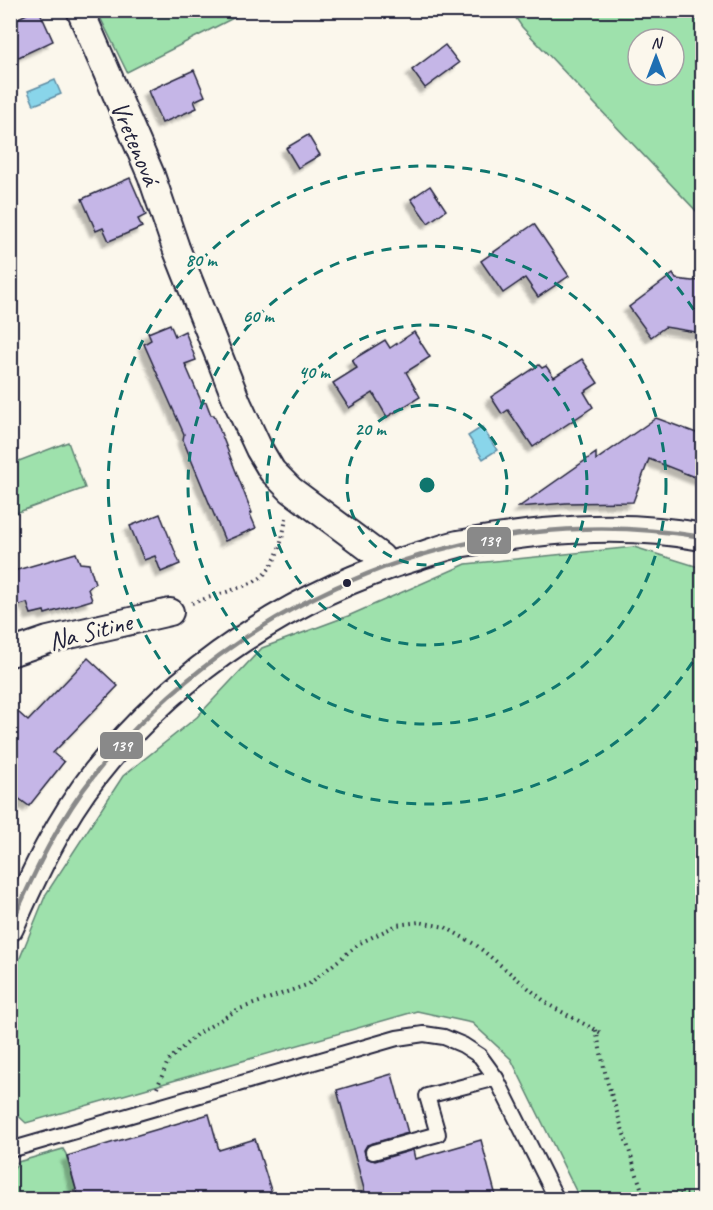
<svg xmlns="http://www.w3.org/2000/svg" width="713" height="1210" viewBox="0 0 713 1210" font-family="Caveat,sans-serif">
<defs>
<filter id="shadow"><feDropShadow dx="-5.5" dy="5.5" stdDeviation="1.5" flood-color="#0004"/></filter>
</defs>
<rect width="100%" height="100%" fill="#fbf7ec"/>
<filter id="ink" filterUnits="userSpaceOnUse"><feTurbulence type="fractalNoise" baseFrequency=".0167" numOctaves="2"/><feDisplacementMap in="SourceGraphic" scale="12" xChannelSelector="R" yChannelSelector="G"/><feConvolveMatrix kernelMatrix="1 2 1 2 8 2 1 2 1" color-interpolation-filters="sRGB"/></filter>
<g filter="url(#ink)">
<g fill="#9ee1ac" stroke="#608274" stroke-width="1.5" fill-rule="evenodd">
<path d="M97 11H247L127 72Z"/>
<path d="M511 11H702V217L522 27ZM638 39H674V75H638Z"/>
<path d="M68 442 85 488 13 514 11 508V464Z"/>
<path d="M634 547 702 568V1199H580L511 1059 472 1023 417 1011 26 1123 11 1109V980L46 894 123 776 197 717 262 648 348 616 466 564Z"/>
<path d="M63 1149 66 1154 76 1190 46 1199H11V1174L18 1162Z"/>
</g>
<g fill="#89d5ea" stroke="#608da4" stroke-width="1.5">
<path d="M55 80 61 94 34 105 28 91Z"/>
<path d="M482 427 497 450 483 459 468 436Z"/>
</g>
<g fill="#c5b6e7" stroke="#22223b" stroke-width="1.5" filter="url(#shadow)">
<path d="M35 10H39L53 41 10 61V22Z"/>
<path d="M445 45 459 63 425 88 412 70Z"/>
<path d="M194 70 205 96 194 101 197 108 162 123 148 91Z"/>
<path d="M308 135 320 155 298 168 286 148Z"/>
<path d="M130 178 146 215 138 219 142 227 109 241 103 228 96 231 82 199Z"/>
<path d="M430 186 446 210 428 223 411 199Z"/>
<path d="M534 224 569 276 538 297 525 278 503 293 481 261Z"/>
<path d="M673 274 676 279 692 281 702 280V333L665 327 651 337 629 307Z"/>
<path d="M170 324 175 336 185 331 196 360 185 364 202 403 206 402 211 415H214L252 513 250 514 256 528 225 541 183 440 184 434 144 344 151 340 148 333Z"/>
<path d="M414 332 430 357 406 372 420 397 387 417 373 393 349 408 333 383 357 368 352 360 385 340 390 348Z"/>
<path d="M582 359 598 383 584 392 593 407 533 447 508 410 502 414 491 397 539 365 542 368 546 366 554 377Z"/>
<path d="M656 418 702 435V480L649 459 633 502 566 503 519 507 596 453V460Z"/>
<path d="M160 514 180 564 161 572 155 556 144 560 130 526Z"/>
<path d="M76 553 80 563 89 564 95 583 88 589 92 600 45 614 44 611 31 614 27 603 10 608V572Z"/>
<path d="M88 658 118 686 53 753 64 762 29 806 10 792V705L28 721Z"/>
<path d="M392 1074 408 1133 367 1145 364 1150 366 1158 375 1161 413 1150 415 1159 481 1140 497 1200H367L337 1090Z"/>
<path d="M209 1114 219 1150 255 1139 274 1200H79L67 1156Z"/>
</g>
<g fill="none" stroke-linecap="round" stroke-linejoin="round">
<g stroke="#22223b" stroke-width="18">
<g id="service">
<path d="M10 1150 397 1038 424 1034 444 1037 463 1045 480 1056 496 1078 557 1200"/>
<path d="M373 1152 438 1134 427 1096 496 1078"/>
</g>
</g>
<g stroke="#22223b" stroke-width="30">
<g id="minor">
<path d="M80 10 151 175 176 248 238 404 259 449 272 471 291 490 381 557 387 565"/>
<path d="M10 653 48 640 170 612"/>
<path d="M10 928C34 874 59 820 96 773 177 670 294 593 419 556 432 552 445 547 458 544 487 539 515 535 544 532 596 527 651 527 702 537"/>
</g>
</g>
<g stroke="#22223b" stroke-width="4" stroke-dasharray="1.5 4.5" stroke-linecap="butt">
<path d="M192 603C206 598 250 586 260 578 277 565 283 538 286 518"/>
<path d="M596 1030 607 1081 645 1200"/>
<path d="M157 1088 168 1061 197 1034 237 1010 309 984 360 943 397 925 419 922 445 927 476 945 549 1005 603 1034"/>
<path d="M669 1200 683 1194H702"/>
</g>
<use href="#service" stroke="#fbf7ec" stroke-width="14"/>
<use href="#minor" stroke="#fbf7ec" stroke-width="26"/>
<g stroke="#fbf7ec" stroke-width="9">
<path id="bus-1" d="M10 927C34 873 59 819 96 773 239 595 476 498 702 537"/>
</g>
<use href="#bus-1" stroke="#898989" stroke-width="4.5"/>
</g>
</g>
<g fill="none" stroke="#0f766e" stroke-width="3" stroke-dasharray="10 8">
<circle cx="427" cy="485" r="80"/>
<circle cx="427" cy="485" r="160"/>
<circle cx="427" cy="485" r="239"/>
<path d="M702 647A319 319 0 1 1 702 323"/>
</g>
<circle fill="#22223b" stroke="#fbf7ec" stroke-width="2" cx="347" cy="583" r="5"/>
<g text-anchor="middle" stroke-width="6" stroke-linejoin="round" paint-order="stroke">
<g font-size="26" fill="#22223b" stroke="#fbf7ec">
<text transform="translate(136 143) rotate(67)" y="9">Vretenová</text>
<text transform="translate(90 631) rotate(-14)" y="9">Na Sitine</text>
</g>
</g>
<circle cx="427" cy="485" r="9" fill="#0f766e" stroke="#fbf7ec" stroke-width="3"/>
<g font-size="18" text-anchor="middle" font-weight="bold" fill="#0f766e" stroke="#fbf7ec" stroke-width="6" stroke-linejoin="round" paint-order="stroke">
<text x="201" y="266">80 m</text>
<text x="258" y="322">60 m</text>
<text x="314" y="378">40 m</text>
<text x="370" y="435">20 m</text>
</g>
<g stroke="#fbf7ec" stroke-width="2">
<rect x="466" y="526" width="46" height="29" rx="6" fill="#898989"/>
<rect x="99" y="731" width="45" height="29" rx="6" fill="#898989"/>
</g>
<g font-size="16" text-anchor="middle" font-weight="bold" fill="#fff">
<text x="489" y="546">139</text>
<text x="121" y="751">139</text>
</g>
<rect width="713" height="1210" fill="none" stroke="#fbf7ec" stroke-width="36"/>
<rect x="18" y="18" width="677" height="1174" fill="none" stroke="#22223b" stroke-width="2" filter="url(#ink)"/>
<g transform="translate(656 57)"><circle r="28" fill="#fbf7ec" stroke="#a4a2a5" stroke-width="1.5"/>
<path d="M0-4.5L10 22L0 15L-10 22Z" fill="#1f6fb2"/>
<text y="-9" font-size="16" font-weight="bold" text-anchor="middle" fill="#22223b">N</text>
</g>
</svg>
